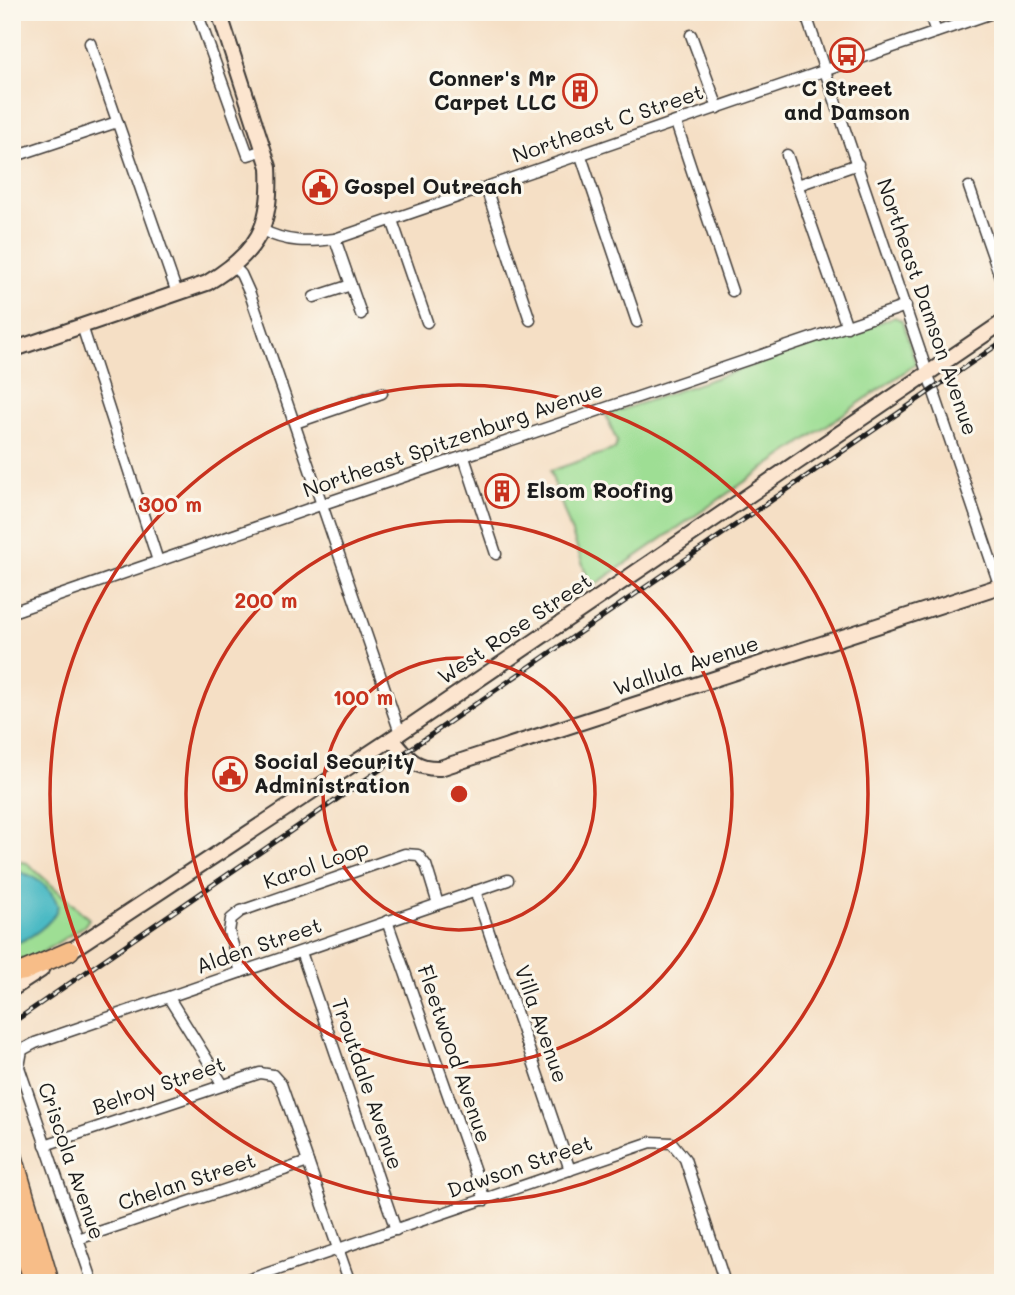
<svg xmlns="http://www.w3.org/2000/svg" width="1015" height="1295" viewBox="0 0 1015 1295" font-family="Mali,sans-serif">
<rect width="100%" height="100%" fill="#fbf7ec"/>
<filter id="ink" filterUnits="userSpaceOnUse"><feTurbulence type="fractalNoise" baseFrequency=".0143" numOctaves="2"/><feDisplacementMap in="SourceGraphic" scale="14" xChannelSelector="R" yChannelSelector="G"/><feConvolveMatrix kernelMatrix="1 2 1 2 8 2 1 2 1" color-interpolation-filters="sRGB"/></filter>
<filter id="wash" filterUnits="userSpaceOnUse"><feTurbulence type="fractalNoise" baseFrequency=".00686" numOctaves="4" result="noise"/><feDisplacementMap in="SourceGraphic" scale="28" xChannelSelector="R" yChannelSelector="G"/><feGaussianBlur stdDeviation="1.57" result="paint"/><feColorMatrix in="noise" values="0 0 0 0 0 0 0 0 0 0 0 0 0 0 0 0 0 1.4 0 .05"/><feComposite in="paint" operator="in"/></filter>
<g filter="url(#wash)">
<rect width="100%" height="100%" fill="#f5dfc5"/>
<g fill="#9ede94" stroke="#5d7d58" stroke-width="2">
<path d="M895 317 902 321 916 364 593 586 587 576 550 471 615 449 617 442 606 415Z"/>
<path d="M12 860 27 863 89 919 84 926 38 955 12 966Z"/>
</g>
<path fill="#4cbac4" stroke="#346b70" stroke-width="2" d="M12 871C33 873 51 886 58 906 54 923 28 941 12 944Z"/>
</g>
<g filter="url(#ink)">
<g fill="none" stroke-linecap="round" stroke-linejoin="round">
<g stroke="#3d3935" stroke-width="13">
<g id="street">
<path d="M197 12 248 155 264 150"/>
<path d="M805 12 1003 596"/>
<path d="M929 12 936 32"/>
<path d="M691 35 718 108"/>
<path d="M90 43 177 293"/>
<path d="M676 123 732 291"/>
<path d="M787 155 847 327"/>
<path d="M581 156 637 322"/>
<path d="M12 157 117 122"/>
<path d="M798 185 858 164"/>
<path d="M969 187 1003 285"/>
<path d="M486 188 530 320"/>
<path d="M392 220 427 322"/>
<path d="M262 230C287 243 308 242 335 239L995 12"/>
<path d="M335 239 361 314"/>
<path d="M234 267 241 274 250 294 400 733"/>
<path d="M314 297 351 285"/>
<path d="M82 326 158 561"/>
<path d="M295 423 382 393"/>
<path d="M464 457 496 554"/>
<path d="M12 612 323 504 906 306"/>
<path d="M475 891 570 1170"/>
<path d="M387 921 485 1200"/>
<path d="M301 952 396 1230"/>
<path d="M241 972 229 932 231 919 241 911 405 854 418 855 426 865 438 904"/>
<path d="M169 998 223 1085"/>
<path d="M45 1145 260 1073 273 1075 281 1084 350 1283"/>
<path d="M78 1239 308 1162"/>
<path d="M93 1283 19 1067 22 1050 35 1043 508 880"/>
<path d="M239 1283 651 1142 672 1143 685 1159 725 1283"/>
</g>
</g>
<g stroke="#3d3935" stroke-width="18">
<g id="secondary">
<path d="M12 350 207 283C258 252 272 227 269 167L219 12"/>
<path d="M392 739C408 758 414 769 440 768L1003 585"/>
<path d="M61 957 400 733 1003 322"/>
<path d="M12 989 41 970"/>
</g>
</g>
<g stroke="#3d3935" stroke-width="21">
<g id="highway">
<path d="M12 973 24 971 70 951"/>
<path d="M12 1152 50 1283"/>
<path d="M12 1214 34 1283"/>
</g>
</g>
<use href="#street" stroke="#fff" stroke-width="10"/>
<use href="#secondary" stroke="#fce5cf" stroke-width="14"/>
<use href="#highway" stroke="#f7bd88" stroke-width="18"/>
<g stroke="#1c1c1c" stroke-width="5">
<path id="rail" d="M12 1023 1003 341"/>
</g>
<use href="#rail" stroke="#fbf7ec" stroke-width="2.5" stroke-dasharray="8" stroke-linecap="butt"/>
</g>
</g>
<g fill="none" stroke="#c8321e" stroke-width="3.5">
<circle cx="459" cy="794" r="136"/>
<circle cx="459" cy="794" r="273"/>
<circle cx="459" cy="794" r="409"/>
</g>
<defs>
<g id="bus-ring" transform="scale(1.75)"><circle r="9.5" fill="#fbf7ec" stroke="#c8321e" stroke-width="1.5"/><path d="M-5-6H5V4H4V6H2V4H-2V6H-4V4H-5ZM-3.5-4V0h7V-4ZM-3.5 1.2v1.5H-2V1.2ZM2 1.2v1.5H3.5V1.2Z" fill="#c8321e"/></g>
<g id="building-ring" transform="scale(1.75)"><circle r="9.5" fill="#fbf7ec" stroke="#c8321e" stroke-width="1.5"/><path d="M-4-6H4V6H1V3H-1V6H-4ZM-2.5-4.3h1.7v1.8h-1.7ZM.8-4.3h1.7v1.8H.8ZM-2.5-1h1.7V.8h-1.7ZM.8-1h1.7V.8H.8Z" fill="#c8321e"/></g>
<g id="civic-ring" transform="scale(1.75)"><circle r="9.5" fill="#fbf7ec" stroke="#c8321e" stroke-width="1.5"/><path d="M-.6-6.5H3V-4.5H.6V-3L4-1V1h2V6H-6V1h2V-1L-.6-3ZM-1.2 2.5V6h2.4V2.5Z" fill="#c8321e"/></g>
</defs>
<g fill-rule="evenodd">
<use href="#bus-ring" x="847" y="55"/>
<use href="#building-ring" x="580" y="91"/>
<use href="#civic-ring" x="320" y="187"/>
<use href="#building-ring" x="502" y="491"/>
<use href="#civic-ring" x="230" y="774"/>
</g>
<g text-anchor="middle" stroke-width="6" stroke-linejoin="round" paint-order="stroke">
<g font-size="21" font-weight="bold" fill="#1c1c1c" stroke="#fbf7ec" text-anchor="start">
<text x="556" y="86" text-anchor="end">Conner's Mr<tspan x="556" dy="24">Carpet LLC</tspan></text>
<text x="847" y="96" text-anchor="middle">C Street<tspan x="847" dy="24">and Damson</tspan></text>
<text x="344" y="194">Gospel Outreach</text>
<text x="526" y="498">Elsom Roofing</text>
<text x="254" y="769">Social Security<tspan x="254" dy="24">Administration</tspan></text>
</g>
<g font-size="21" fill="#1c1c1c" stroke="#fbf7ec">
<text transform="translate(608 124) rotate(-19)" y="7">Northeast C Street</text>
<text transform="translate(927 307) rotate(71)" y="7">Northeast Damson Avenue</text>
<text transform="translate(453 440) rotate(-19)" y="7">Northeast Spitzenburg Avenue</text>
<text transform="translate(515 629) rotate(-34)" y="7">West Rose Street</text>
<text transform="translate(686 666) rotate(-18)" y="7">Wallula Avenue</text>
<text transform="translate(316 865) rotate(-19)" y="7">Karol Loop</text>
<text transform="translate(259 946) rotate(-19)" y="7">Alden Street</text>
<text transform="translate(541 1024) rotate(71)" y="7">Villa Avenue</text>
<text transform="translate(454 1054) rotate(71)" y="7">Fleetwood Avenue</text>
<text transform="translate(367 1084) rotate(71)" y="7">Troutdale Avenue</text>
<text transform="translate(159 1086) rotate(-19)" y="7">Belroy Street</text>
<text transform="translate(71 1161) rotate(71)" y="7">Criscola Avenue</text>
<text transform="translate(520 1167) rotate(-19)" y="7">Dawson Street</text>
<text transform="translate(187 1182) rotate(-18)" y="7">Chelan Street</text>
</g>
</g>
<circle cx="459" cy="794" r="10" fill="#c8321e" stroke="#fbf7ec" stroke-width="3.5"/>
<g font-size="21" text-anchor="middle" font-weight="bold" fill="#c8321e" stroke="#fbf7ec" stroke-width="6" stroke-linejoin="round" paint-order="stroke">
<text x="170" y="512">300 m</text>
<text x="266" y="608">200 m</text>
<text x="363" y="705">100 m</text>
</g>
<rect width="1015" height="1295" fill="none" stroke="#fbf7ec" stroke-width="42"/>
</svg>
